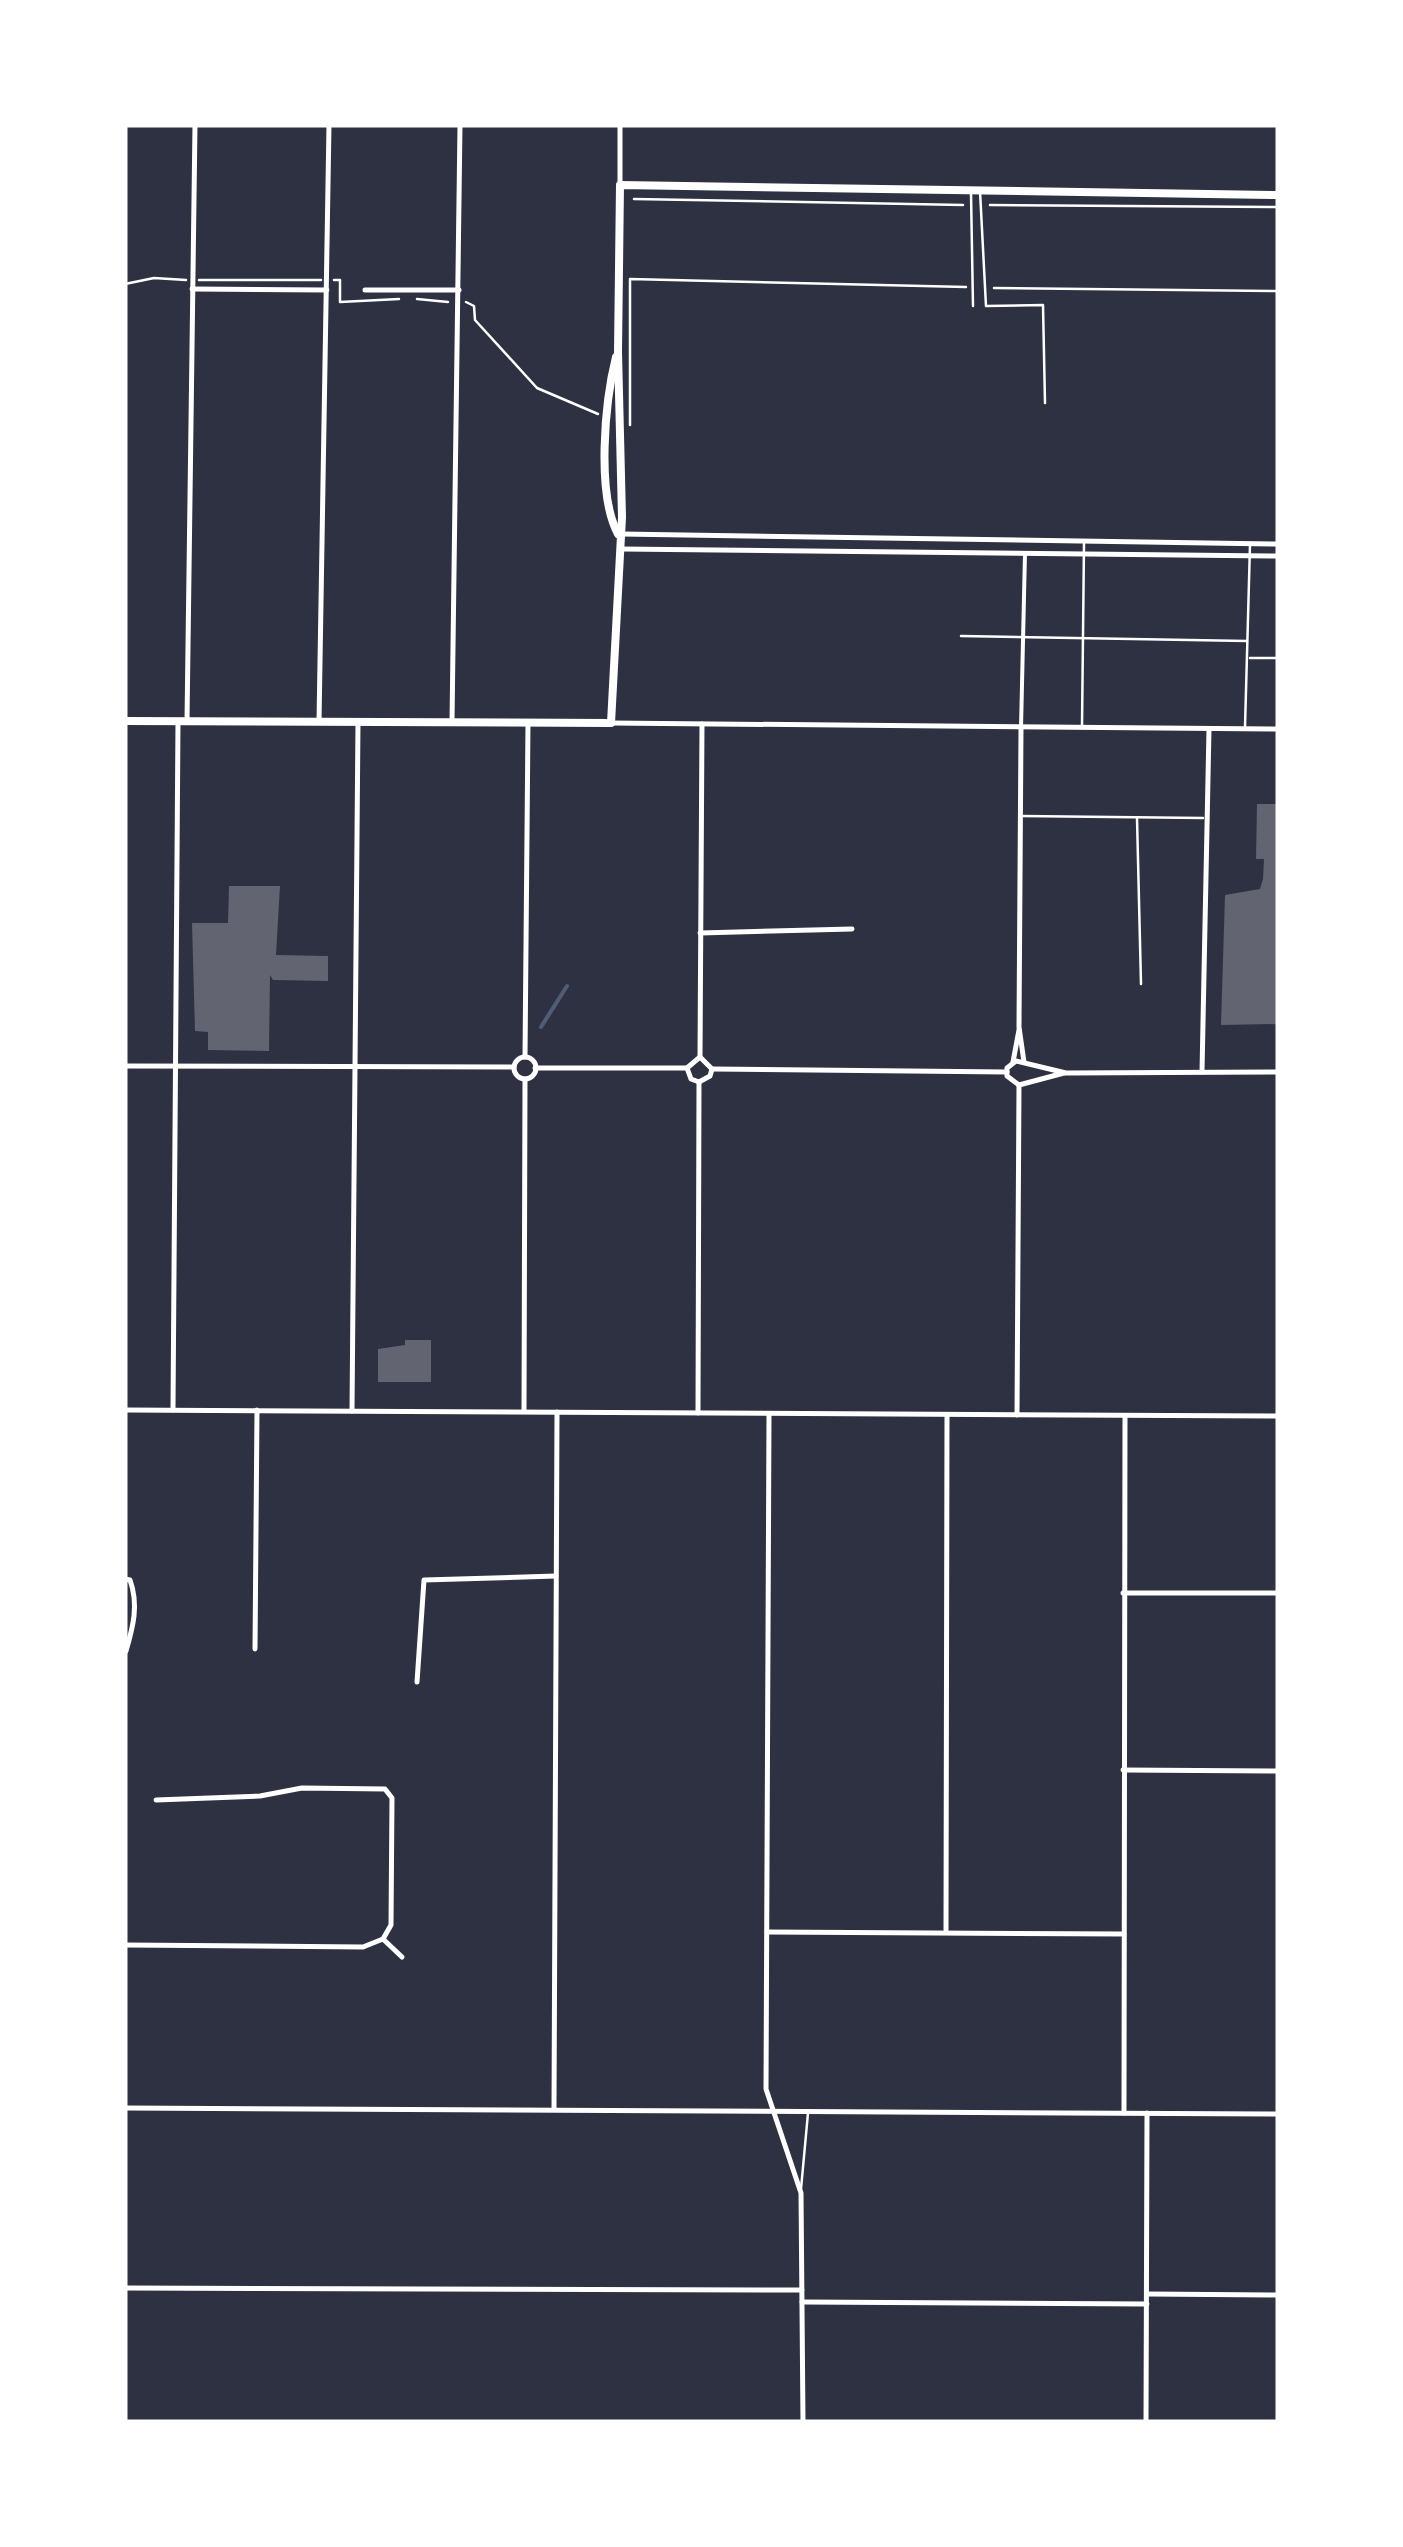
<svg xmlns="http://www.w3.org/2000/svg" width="1403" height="2547" font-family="Commissioner,sans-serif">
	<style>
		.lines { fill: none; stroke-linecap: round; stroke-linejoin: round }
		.stream { stroke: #4f5d75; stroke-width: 4 }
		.building { fill: #626471 }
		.path { stroke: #fff; stroke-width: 2.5 }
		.service { stroke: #fff; stroke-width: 2.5 }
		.pedestrian { stroke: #fff; stroke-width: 4 }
		.minor { stroke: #fff; stroke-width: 5 }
		.secondary { stroke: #fff; stroke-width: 8 }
	</style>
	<rect width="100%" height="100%" fill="#2d3142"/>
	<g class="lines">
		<!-- stream -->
		<polyline class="stream" points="541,1027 567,986"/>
	</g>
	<!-- building -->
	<g class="building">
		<polygon points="1257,804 1278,804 1278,1024 1221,1025 1225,895 1260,889 1263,879 1264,859 1256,859"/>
		<polygon points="229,886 280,886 276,955 328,956 328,981 273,980 270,975 269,1051 208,1050 208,1032 195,1031 192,923 228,923"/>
		<polygon points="405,1340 431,1340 431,1382 378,1382 378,1349 405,1345"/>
	</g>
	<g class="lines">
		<!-- path -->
		<g class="path">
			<polyline points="634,199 963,205"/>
			<polyline points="990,205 1278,207"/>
			<polyline points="199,280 321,280"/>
			<polyline points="334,280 340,280 340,302 399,299"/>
			<polyline points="125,284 154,278 186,280"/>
			<polyline points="994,288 1278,291"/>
			<polyline points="417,299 448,302"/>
			<polyline points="466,302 474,306 475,320 537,388 598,414"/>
			<polyline points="630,425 630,279 966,287"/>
		</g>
		<!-- service -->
		<g class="service">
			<polyline points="980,191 986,306 1043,305 1045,403"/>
			<polyline points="971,193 973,306"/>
			<polyline points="961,636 1247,641"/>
			<polyline points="1250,658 1278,658"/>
			<polyline points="1082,726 1084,544"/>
			<polyline points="1245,727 1250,545"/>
			<polyline points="1021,816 1203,818"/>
			<polyline points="1137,818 1141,984"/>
			<polyline points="801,2189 808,2113"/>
		</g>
		<!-- pedestrian -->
		<polyline class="pedestrian" points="1021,728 1025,553"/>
		<!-- minor -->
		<g class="minor">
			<polyline points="620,185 620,125"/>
			<polyline points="192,289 327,290"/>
			<polyline points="365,290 459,290"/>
			<polyline points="621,534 1278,544"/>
			<polyline points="621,549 1278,556"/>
			<polyline points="187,721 195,125"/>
			<polyline points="319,722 329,125"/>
			<polyline points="452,722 460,125"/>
			<polyline points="611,723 1278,729"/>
			<polyline points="1021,728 1019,1027 1024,1062"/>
			<polyline points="700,933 852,929"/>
			<polyline points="525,1057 528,723"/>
			<polyline points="700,1057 702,724"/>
			<polyline points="700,1057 712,1069"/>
			<circle cx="525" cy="1068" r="11"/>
			<polyline points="1013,1062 1019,1030"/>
			<polyline points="125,1066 514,1067"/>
			<polyline points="535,1068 687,1068"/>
			<polyline points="687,1068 691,1079 699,1082"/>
			<polyline points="687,1068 700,1057"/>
			<polyline points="712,1069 1007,1072"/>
			<polyline points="1202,1072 1209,729"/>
			<polyline points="699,1082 710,1076 712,1069"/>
			<polyline points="1019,1085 1007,1076 1007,1068 1016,1061 1066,1073 1278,1072"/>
			<polyline points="1019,1085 1064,1073"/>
			<polyline points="125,1410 1278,1416"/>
			<polyline points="173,1410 178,721"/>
			<polyline points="352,1411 358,722"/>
			<polyline points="524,1411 525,1079"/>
			<polyline points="698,1413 699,1082"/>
			<polyline points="769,1414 766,2089 801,2193 803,2422"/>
			<polyline points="1017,1415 1019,1085"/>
			<path d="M125,1579L130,1580C139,1605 133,1627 126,1651"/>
			<polyline points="1123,1593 1278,1593"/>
			<polyline points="255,1649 257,1410"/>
			<polyline points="417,1682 424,1580 556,1576"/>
			<polyline points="1123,1770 1278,1771"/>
			<polyline points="946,1930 947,1415"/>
			<polyline points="767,1932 1124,1934"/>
			<polyline points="383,1939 402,1957"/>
			<polyline points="125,1945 363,1947 383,1939 391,1925 392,1798 385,1789 302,1788 260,1796 156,1800"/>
			<polyline points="125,2108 1278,2114"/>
			<polyline points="554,2108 557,1412"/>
			<polyline points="1124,2113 1125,1416"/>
			<polyline points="125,2288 802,2290"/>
			<polyline points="1148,2294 1278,2295"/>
			<polyline points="802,2302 1147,2304"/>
			<polyline points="1146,2422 1147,2113"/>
		</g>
		<!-- secondary -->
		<g class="secondary">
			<path d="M616,357C605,401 596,493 618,534"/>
			<polyline points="125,721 611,723 622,517 618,352 620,185 1278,195"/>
		</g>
	</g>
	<!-- border -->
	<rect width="1403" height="2547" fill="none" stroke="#ffffff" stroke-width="255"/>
</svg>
